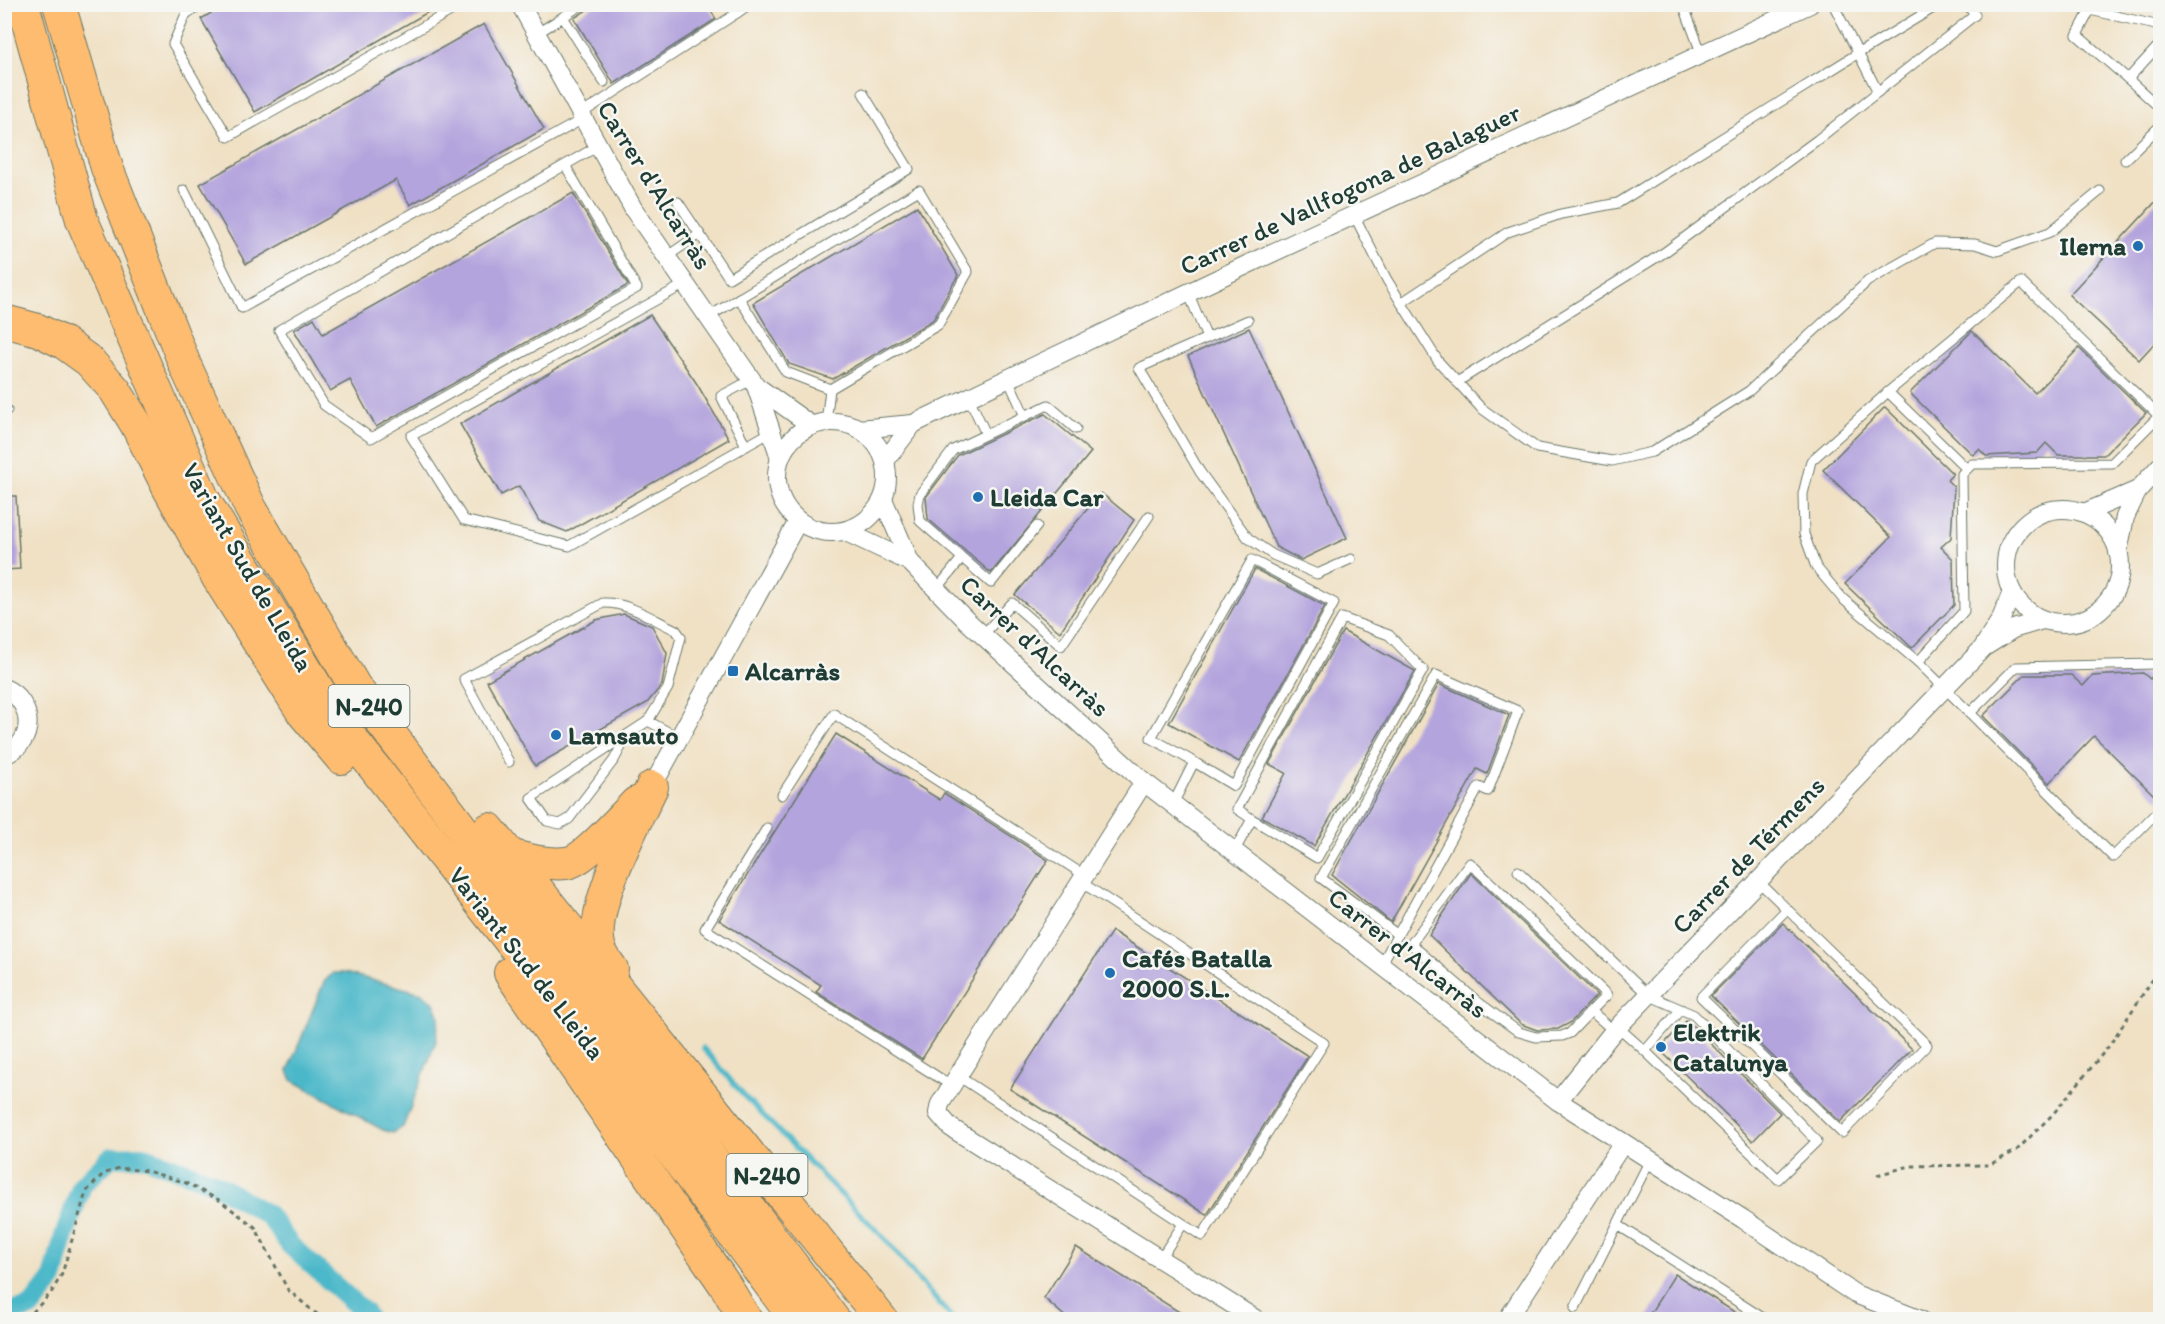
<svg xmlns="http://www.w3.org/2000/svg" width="2165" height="1324" font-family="Itim,sans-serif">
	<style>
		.water { fill: #4cb8c9; stroke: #367a7e; stroke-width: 1.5 }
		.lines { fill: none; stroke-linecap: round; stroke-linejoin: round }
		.stream { stroke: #4cb8c9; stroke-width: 5 }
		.canal { stroke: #4cb8c9; stroke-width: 20 }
		.building { fill: #b4a4dd }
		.lane-casing { stroke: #687667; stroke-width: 11 }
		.street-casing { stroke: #687667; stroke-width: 20 }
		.highway-casing { stroke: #687667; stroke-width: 34 }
		.path { stroke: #687667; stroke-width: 3; stroke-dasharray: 4.5 4.5; stroke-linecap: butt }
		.lane { stroke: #fff; stroke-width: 9 }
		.street { stroke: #fff; stroke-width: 18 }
		.highway { stroke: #fdbc70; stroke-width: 32 }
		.poi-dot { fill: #1f6fb2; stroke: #f6f6f2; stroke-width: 2 }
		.labels { text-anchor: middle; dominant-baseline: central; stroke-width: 5; stroke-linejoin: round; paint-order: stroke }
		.shield { fill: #f6f6f2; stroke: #60746d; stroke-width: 1.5 }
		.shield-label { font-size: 24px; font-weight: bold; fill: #1f3d34 }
		.street-label { font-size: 26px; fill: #1f3d34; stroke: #f6f6f2 }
		.poi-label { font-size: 26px; font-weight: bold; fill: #1f3d34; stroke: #f6f6f2; text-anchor: start }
	</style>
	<rect width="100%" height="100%" fill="#f6f6f2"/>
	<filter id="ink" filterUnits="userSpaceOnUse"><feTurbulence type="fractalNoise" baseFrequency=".0167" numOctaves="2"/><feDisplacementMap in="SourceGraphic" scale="12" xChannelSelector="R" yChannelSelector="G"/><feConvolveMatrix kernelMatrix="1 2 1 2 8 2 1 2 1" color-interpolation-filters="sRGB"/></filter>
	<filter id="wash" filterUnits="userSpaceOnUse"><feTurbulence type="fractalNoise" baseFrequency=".008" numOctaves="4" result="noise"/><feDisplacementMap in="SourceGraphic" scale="24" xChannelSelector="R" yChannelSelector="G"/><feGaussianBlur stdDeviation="1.35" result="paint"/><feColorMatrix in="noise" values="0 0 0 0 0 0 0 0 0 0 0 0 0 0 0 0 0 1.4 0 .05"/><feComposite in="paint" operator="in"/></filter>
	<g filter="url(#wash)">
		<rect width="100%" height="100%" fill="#f0e1c5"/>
		<!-- water -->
		<polygon class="water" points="333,973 345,973 422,993 434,1003 439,1015 436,1041 403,1127 393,1133 383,1130 292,1080 288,1071 324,982"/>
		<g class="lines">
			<!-- stream -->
			<polyline class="stream" points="703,1048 745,1097 886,1240 916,1277 954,1320"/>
			<!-- canal -->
			<polyline class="canal" points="4,1314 31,1307 53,1279 64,1236 82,1185 111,1157 142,1156 210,1181 268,1215 290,1245 365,1313 369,1320"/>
		</g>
		<g id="blocks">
			<!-- building -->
			<g class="building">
				<polygon points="226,4 442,4 255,112 201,19"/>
				<polygon points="596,4 707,4 716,19 614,84 574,18"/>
				<polygon points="484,24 544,129 410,205 396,180 246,264 200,184"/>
				<polygon points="573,193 628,285 376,427 350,380 330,391 294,330 314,318 323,334"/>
				<polygon points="2160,197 2160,337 2139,360 2069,295"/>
				<polygon points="917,206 958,275 933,320 833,379 789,364 753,303"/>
				<polygon points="650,315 697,384 729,439 567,532 539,521 519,486 501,495 460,424"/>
				<polygon points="1249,328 1347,538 1301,560 1276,547 1188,356"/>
				<polygon points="1972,331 2035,393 2079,348 2146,413 2104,455 2058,455 2046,443 2037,453 1986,456 1979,449 1973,455 1910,393"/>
				<polygon points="1885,407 1953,474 1947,480 1954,487 1951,538 1941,547 1953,559 1954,605 1912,648 1845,584 1891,537 1823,470"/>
				<polygon points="1045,414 1091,452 991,573 928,519 926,497 958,455"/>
				<polygon points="1101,493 1134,520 1060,632 1015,595"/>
				<polygon points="4,496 16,496 20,569 4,570"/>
				<polygon points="1255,569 1325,606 1239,762 1169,723"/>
				<polygon points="624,614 652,626 667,653 662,685 647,703 535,766 487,681 596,620"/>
				<polygon points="1343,631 1415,671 1314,846 1262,817 1286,773 1269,764"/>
				<polygon points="2160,669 2160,801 2094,736 2049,783 1983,716 2024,675 2071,675 2083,686 2092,676 2143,673 2150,679"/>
				<polygon points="1439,684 1509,715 1487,774 1477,769 1391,922 1332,875"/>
				<polygon points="836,734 940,800 944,793 1048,860 922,1059 816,992 821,985 719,920"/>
				<polygon points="1471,873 1597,995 1570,1023 1558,1029 1537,1030 1521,1024 1429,935"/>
				<polygon points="1783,923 1912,1049 1840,1122 1711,996"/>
				<polygon points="1112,931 1308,1056 1207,1215 1010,1089"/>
				<polygon points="1687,1020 1780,1113 1753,1141 1659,1049"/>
				<polygon points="1076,1247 1192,1320 1069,1320 1044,1298"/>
				<polygon points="1675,1274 1747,1320 1646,1320"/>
			</g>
		</g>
	</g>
	<g filter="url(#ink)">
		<use href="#blocks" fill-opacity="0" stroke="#687667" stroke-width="1.5"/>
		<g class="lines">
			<defs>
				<g id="lane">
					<polyline points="202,4 186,14 173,44 228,137 463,4"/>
					<polyline points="582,4 563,17 604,82"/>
					<polyline points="1683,4 1702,55"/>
					<polyline points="1833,4 1878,92"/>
					<polyline points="737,13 750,4"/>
					<polyline points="536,34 563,17"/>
					<polyline points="2160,44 2128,79 2160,108"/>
					<polyline points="2128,79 2077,35 2090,10 2160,26"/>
					<polyline points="581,114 737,13 732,4"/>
					<polyline points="2125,160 2160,126"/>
					<polyline points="565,165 637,288 371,438 324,405 279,330 598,146"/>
					<polyline points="184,190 242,308 583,119"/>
					<polyline points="678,202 729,278 909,169 863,93"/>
					<polyline points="1354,215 1387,280 1438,361 1481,408 1537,448 1612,461 1652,452 1749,391 1868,281 1935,243 1975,244 1997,251 2050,232 2100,191"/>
					<polyline points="666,257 700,234"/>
					<polyline points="685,284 411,436 464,520 569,546 771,432"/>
					<polyline points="1188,292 1207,338 1139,368 1200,472 1248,538 1273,555 1317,574 1351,559"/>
					<polyline points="739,298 786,372 830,389"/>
					<polyline points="1401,303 1508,232 1561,214 1618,203 1857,54 1940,4"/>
					<polyline points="708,317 919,190 968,272 938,325 830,389"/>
					<polyline points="1207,338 1248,320"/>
					<polyline points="1008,379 1025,416"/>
					<polyline points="1457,382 1665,252 1817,140 1975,15 1967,4"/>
					<polyline points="1888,392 1967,469"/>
					<polyline points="969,398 986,434"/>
					<polyline points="4,410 7,410"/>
					<polyline points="2160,418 2159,416 2112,463 1972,464 1962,474 1964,611 1918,662 1970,713 2016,667 2156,664 2160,660"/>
					<polyline points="826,423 830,389"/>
					<polyline points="746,446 721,396 751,380"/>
					<polyline points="1037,526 991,583 920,521 918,504 920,494 953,450 1048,405 1076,429"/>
					<polyline points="937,589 962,558"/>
					<polyline points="4,621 5,621"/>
					<polyline points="983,635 1012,603 1061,646 1149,516"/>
					<polyline points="1918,662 1843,599 1816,567 1804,534 1803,494 1811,461 1888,392 2021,282 2159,416"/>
					<polyline points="1970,713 2113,857 2160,809"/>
					<polyline points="628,734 614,760 569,819 560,824 547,821 531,798 648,721"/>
					<path d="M509,762L464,679L603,603C628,602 654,620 676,630L681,637L668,688L648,721L679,738"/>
					<polyline points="782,795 834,714 1084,875"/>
					<polyline points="1173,804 1194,762 1234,786 1334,603 1252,560 1151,738 1194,762"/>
					<polyline points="767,828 705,929 952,1086"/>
					<polyline points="1234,852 1252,819 1317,858 1423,670 1389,635 1342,618 1237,809 1252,819"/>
					<polyline points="1518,871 1648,995 1694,1015 1817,1141 1778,1179 1645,1051 1681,1009"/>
					<polyline points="1758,881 1927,1045 1842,1133 1701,997 1787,909"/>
					<polyline points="1381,965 1479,787 1488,791 1518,711 1436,675 1321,878 1398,935"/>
					<polyline points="1591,1011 1570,1033 1562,1036 1536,1037 1519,1032 1478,1002 1411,944 1470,863 1607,995 1591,1011 1614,1031"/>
					<polyline points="1618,1027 1645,1051"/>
					<polyline points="958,1076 1202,1236 1324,1043 1081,882"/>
					<polyline points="1618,1225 1766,1320"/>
					<polyline points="1160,1259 1183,1224"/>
					<polyline points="1575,1308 1650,1160"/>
				</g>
				<g id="street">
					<polyline points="520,4 634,210 756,386 780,458"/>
					<polyline points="756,386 812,426"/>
					<circle cx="832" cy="477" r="55"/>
					<polyline points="858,429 913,424 1259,259 1810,4"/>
					<polyline points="885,461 913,424"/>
					<polyline points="883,499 910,562 966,620 1144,782 1558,1101 1743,1219 1855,1294 1921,1320"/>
					<circle cx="2063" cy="566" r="57"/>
					<polyline points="2084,513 2138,490"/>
					<polyline points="844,531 910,562"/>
					<polyline points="2118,552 2125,517 2138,490 2160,466"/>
					<polyline points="1986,646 2013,629 2043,620"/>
					<path d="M4,688C34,701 37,743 4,755"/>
					<polyline points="1144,782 940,1104 938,1113 950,1127 1257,1320"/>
					<polyline points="652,787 798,521"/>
					<polyline points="1558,1101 1612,1033 1982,649 2001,619 2012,592"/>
					<polyline points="1507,1320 1623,1143"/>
				</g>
				<g id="highway">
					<polyline points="23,4 82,220 203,498 334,716 624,1087 796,1320"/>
					<polyline points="59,4 107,168 185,365 250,507 355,687 834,1320"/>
					<polyline points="4,321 38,330 64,343 89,361 115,390 136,424 169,489 218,578 303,713 341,758"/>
					<polyline points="489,829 882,1320"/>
					<path d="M510,855C527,860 547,865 566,863C583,862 623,816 636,803"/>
					<path d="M612,969C608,963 602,956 600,949C587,911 635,823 652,787"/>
					<polyline points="510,973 725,1285 746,1320"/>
				</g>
			</defs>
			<!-- lane casing -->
			<use href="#lane" class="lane-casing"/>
			<!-- street casing -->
			<use href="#street" class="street-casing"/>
			<!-- highway casing -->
			<use href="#highway" class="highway-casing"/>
			<!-- path -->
			<g class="path">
				<polyline points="1877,1175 1910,1166 1989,1165 2017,1150 2053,1114 2109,1046 2160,968"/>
				<polyline points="17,1320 28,1317 51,1293 62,1274 86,1192 103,1174 119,1168 147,1171 184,1182 219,1200 255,1227 288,1290 314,1312 327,1320"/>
			</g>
			<!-- lane -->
			<use href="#lane" class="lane"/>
			<!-- street -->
			<use href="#street" class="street"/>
			<!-- highway -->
			<use href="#highway" class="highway"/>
		</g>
	</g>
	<!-- markers -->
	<g class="poi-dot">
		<circle cx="2138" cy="246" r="6"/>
		<circle cx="978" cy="497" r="6"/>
		<rect x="727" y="665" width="12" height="12" rx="3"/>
		<circle cx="556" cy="735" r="6"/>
		<circle cx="1110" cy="973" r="6"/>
		<circle cx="1661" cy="1047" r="6"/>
	</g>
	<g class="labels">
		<!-- shield labels -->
		<g class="shield">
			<rect x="328.5" y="685" width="81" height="42" rx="4.5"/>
			<rect x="726.5" y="1154" width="81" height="42" rx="4.5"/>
		</g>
		<g class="shield-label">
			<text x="369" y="706">N-240</text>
			<text x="767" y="1175">N-240</text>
		</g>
		<!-- street labels -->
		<g class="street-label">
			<text transform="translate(655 185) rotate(58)">Carrer d'Alcarràs</text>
			<text transform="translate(1350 189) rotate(-25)">Carrer de Vallfogona de Balaguer</text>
			<text transform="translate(248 567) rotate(60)">Variant Sud de Lleida</text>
			<text transform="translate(1035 646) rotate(43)">Carrer d'Alcarràs</text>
			<text transform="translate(1748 855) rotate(-46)">Carrer de Térmens</text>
			<text transform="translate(1408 953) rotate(38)">Carrer d'Alcarràs</text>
			<text transform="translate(527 963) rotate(52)">Variant Sud de Lleida</text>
		</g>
		<!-- poi labels -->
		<g class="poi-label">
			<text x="2126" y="246" text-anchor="end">Ilerna</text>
			<text x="990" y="497">Lleida Car</text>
			<text x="745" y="671">Alcarràs</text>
			<text x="568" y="735">Lamsauto</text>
			<text x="1122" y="958">Cafés Batalla<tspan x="1122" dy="30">2000 S.L.</tspan></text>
			<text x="1673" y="1032">Elektrik<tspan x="1673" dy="30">Catalunya</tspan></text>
		</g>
	</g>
	<!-- margin -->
	<rect width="2165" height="1324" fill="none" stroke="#f6f6f2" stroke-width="24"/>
</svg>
